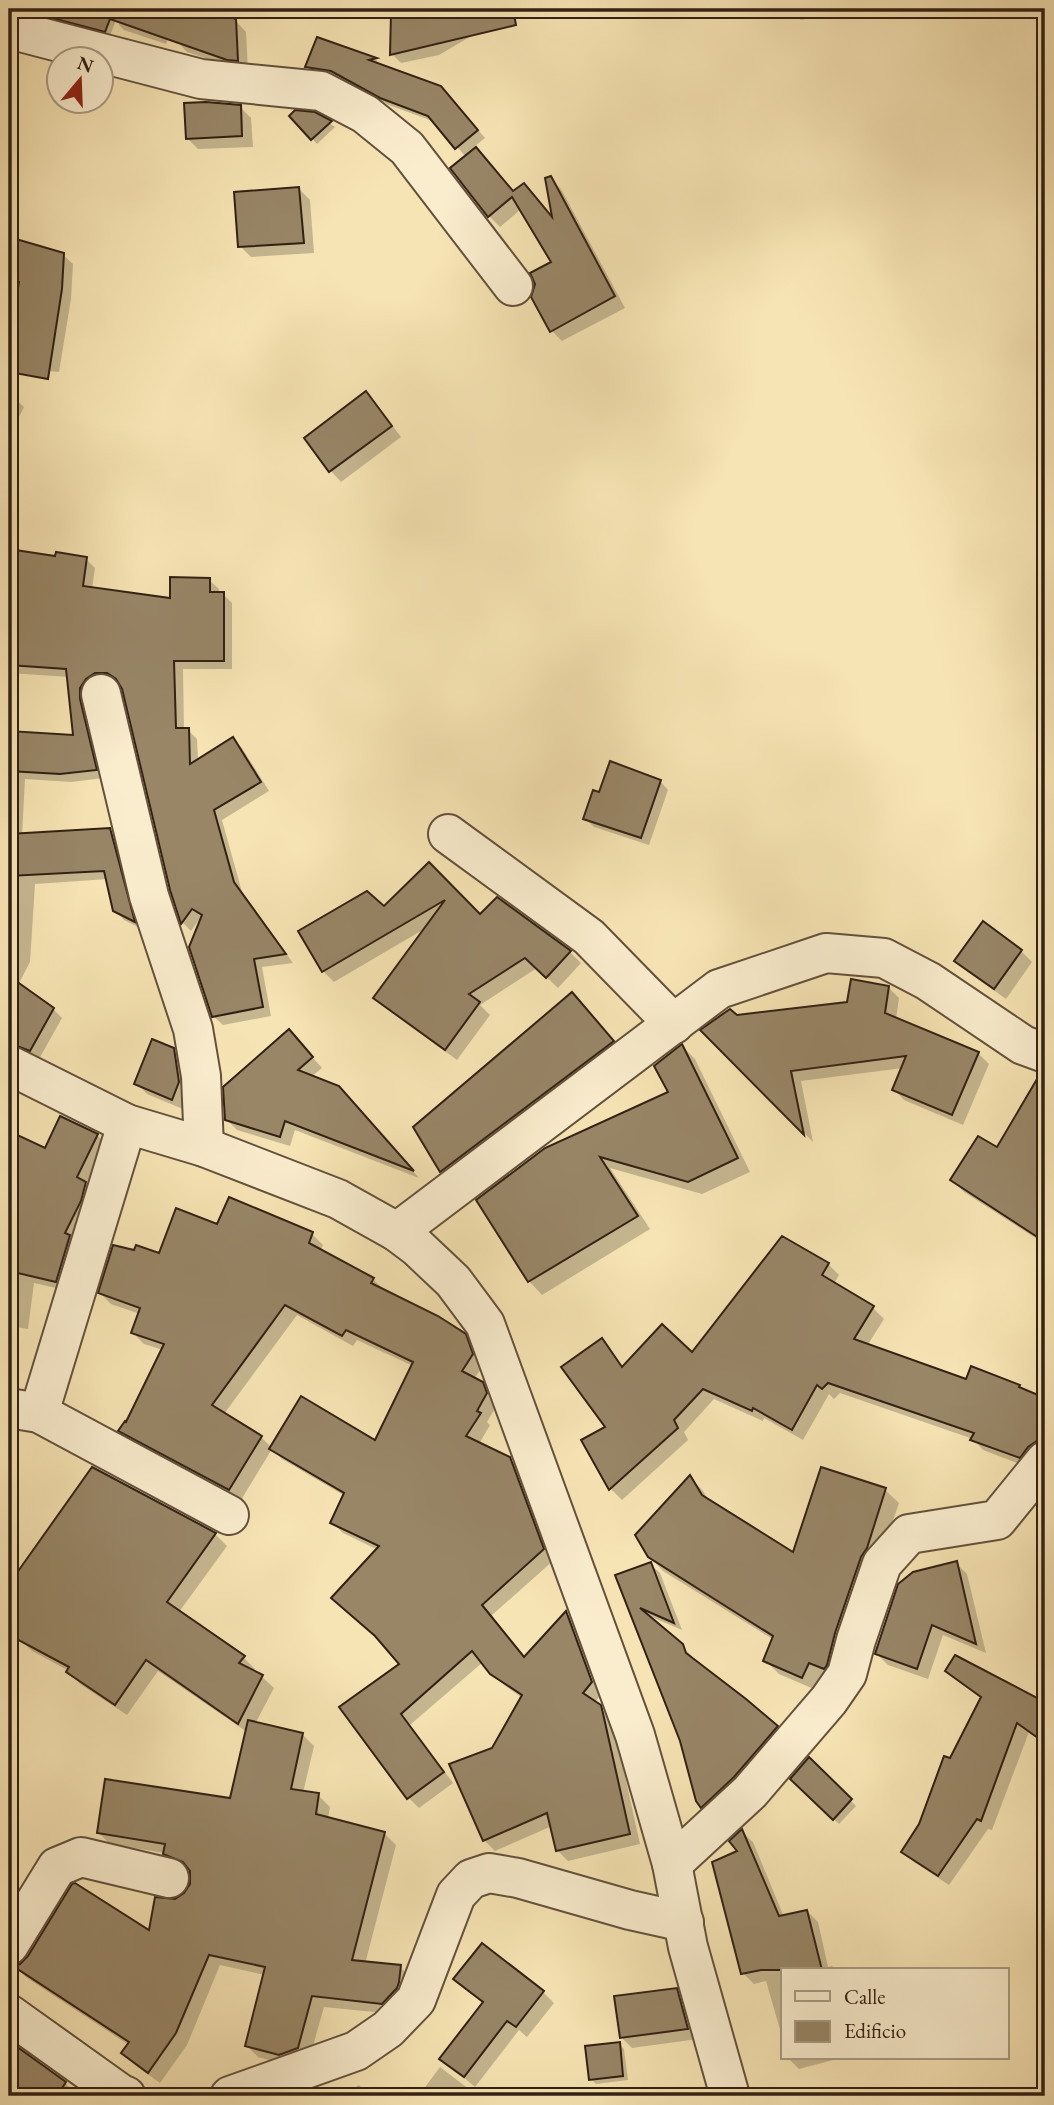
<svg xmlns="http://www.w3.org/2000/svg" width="1054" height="2105" font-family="'EB Garamond',serif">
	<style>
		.shadow { fill: #0003; fill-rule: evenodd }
		.building { fill: #988667; stroke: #322014; stroke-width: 2 }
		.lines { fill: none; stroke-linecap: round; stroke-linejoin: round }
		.minor-casing { stroke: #63513c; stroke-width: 42 }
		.minor { stroke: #faedce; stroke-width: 38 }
	</style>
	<rect width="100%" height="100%" fill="#f7e4b4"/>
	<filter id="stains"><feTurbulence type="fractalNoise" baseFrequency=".00286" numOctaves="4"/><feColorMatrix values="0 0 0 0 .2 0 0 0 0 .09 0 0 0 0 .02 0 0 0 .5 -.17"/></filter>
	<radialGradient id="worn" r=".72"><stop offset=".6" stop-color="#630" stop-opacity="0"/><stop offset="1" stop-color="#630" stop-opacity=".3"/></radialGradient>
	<!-- shadow -->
	<g class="shadow">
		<polygon points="24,9 94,9 111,15 116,20 110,36 31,15"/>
		<polygon points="124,9 157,9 169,13 175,18 166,44 124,30 119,25"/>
		<polygon points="187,9 201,9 235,20 246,32 248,71 240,70 187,52 177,41"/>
		<polygon points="790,9 836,9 837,12 801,20"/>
		<polygon points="492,24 439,55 401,63 392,54"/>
		<polygon points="318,39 376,60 383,67 449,96 485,138 474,147 514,193 554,220 550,178 561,189 625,308 562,341 551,330 553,262 521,209 500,227 489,216 466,157 435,122 389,105 340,79 315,75 307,67"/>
		<polygon points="240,107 251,118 253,147 198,149 187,138"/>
		<polygon points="314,114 335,127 317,144 292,116"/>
		<polygon points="299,189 310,200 314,253 251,257 240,246"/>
		<polygon points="9,239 63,255 73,264 71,299 59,372 17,368 9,359 16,310 9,308"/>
		<polygon points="366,394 376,404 401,437 341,482 331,471 306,438"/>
		<polygon points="9,397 13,397 24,407 9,436"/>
		<polygon points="9,551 57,558 86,559 95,568 92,589 171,600 209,580 219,589 218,594 223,594 232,603 232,669 183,669 184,730 188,730 197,739 198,761 233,739 242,748 269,791 222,820 242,892 293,963 262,967 271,1016 223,1025 213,1016 203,914 191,931 183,923 172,890 124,688 119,682 106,681 104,778 71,782 25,779 22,835 110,830 119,839 142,929 124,920 115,910 108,879 35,884 30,962 18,985 53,1009 62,1018 39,1059 9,1054 9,733 75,737 69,677 9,673"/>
		<polygon points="660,781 668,790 649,845 594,827 585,818 600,794"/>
		<polygon points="429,865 480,917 497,899 570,952 581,963 558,988 537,968 480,1005 490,1015 457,1060 386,1008 375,998 426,928 334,982 323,971"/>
		<polygon points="1021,951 1032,962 1006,999 968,972 957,961"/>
		<polygon points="889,988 899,998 896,1019 978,1053 989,1064 963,1125 904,1100 894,1089 903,1068 801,1081 813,1142 703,1031 736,1017 849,1004"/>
		<polygon points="581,1004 622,1051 450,1180 441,1171 416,1128"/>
		<polygon points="299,1042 322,1068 311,1077 349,1098 419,1178 295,1130 290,1146 237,1130 226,1119"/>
		<polygon points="682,1046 695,1059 750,1172 702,1194 610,1168 650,1229 542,1295 529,1281 478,1200 670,1093"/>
		<polygon points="173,1049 184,1061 183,1109 147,1094 136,1083"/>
		<polygon points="1041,1076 1045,1076 1045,1244 964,1192 952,1180 997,1150"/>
		<polygon points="9,1092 17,1100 9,1114"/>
		<polygon points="9,1133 46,1150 97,1135 106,1144 86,1184 95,1193 65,1290 34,1283 28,1329 9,1326"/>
		<path d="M217,1226L312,1234L323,1245L320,1251L373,1279L384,1290L462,1333L474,1344L483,1366L474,1379L482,1383L493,1395L497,1405L487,1422L490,1425L479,1444L509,1458L521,1470L554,1560L491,1616L526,1658L566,1613L577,1624L602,1694L594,1703L611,1718L613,1722L640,1844L568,1861L557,1850L552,1826L495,1851L484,1840L493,1749L522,1698L503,1684L483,1662L410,1725L453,1783L419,1808L408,1797L341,1708L401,1664L378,1550L343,1533L332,1522L345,1496L282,1459L272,1449L241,1500L131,1441L120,1430L163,1350L144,1344L133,1333L140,1314L111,1304L100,1293L160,1255ZM297,1315L353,1346L357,1340L413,1366L376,1442L272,1448L261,1437L224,1414Z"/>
		<polygon points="828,1264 839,1275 834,1284 873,1308 884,1319 867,1346 967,1382 1022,1390 1045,1400 1045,1454 1031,1468 983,1450 973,1439 840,1393 834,1399 829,1394 803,1440 764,1418 763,1421 714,1399 684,1432 688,1440 622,1500 611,1489 584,1441 607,1427 601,1341 624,1368 692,1355"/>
		<polygon points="93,1469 215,1534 227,1546 179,1612 243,1657 255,1669 253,1672 262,1677 274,1688 255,1724 302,1734 314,1746 303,1793 318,1795 330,1807 328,1818 384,1833 396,1845 365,1964 400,1967 412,1979 394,2014 324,2007 309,2060 292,2066 258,2057 247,2046 265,1975 220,1965 187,2045 160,2083 135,2065 123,2053 129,2045 27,1978 16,1967 150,1933 176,1900 187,1894 192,1884 192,1872 188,1868 177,1865 165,1853 110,1844 99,1833 231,1800 247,1732 158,1671 127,1715 80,1684 69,1671 32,1651 20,1640 9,1634 9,1587"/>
		<polygon points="690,1477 703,1491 710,1502 794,1555 885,1490 899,1503 838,1681 822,1676 816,1690 779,1674 765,1660 774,1640 663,1571 649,1556"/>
		<polygon points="956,1563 967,1574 986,1653 943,1635 928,1679 888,1665 877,1654"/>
		<polygon points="650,1564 660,1573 682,1630 647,1615 681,1646 692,1656 694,1661 786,1737 712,1816 702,1806 682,1740 617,1576"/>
		<polygon points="955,1657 1045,1704 1045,1744 1029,1732 992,1830 988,1829 949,1885 914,1862 903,1851 921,1825 951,1760 982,1699 958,1681 947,1670"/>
		<polygon points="809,1759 856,1806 839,1824 792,1779"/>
		<polygon points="742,1832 753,1842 784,1917 807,1911 818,1922 828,1967 832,1966 837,1970 783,1970 783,2040 766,1981 754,1984 743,1973"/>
		<polygon points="9,1896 23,1909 9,1932"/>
		<polygon points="456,1979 543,1992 554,2003 527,2037 519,2030 475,2087 442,2059 484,2004"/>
		<polygon points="676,1990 687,2001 698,2039 632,2048 621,2037"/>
		<polygon points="9,2043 65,2083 76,2094 75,2096 22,2096 9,2088"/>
		<polygon points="619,2044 624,2049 628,2080 596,2084 591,2079"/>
		<polygon points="788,2058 841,2058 799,2069"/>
		<polygon points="440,2067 474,2093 477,2096 428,2095 423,2090"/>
		<polygon points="359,2085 370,2096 343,2096"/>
		<polygon points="817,2087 827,2096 776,2096"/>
	</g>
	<!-- building -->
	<g class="building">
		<polygon points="18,9 207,9 236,19 238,61 227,60 110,19 105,32"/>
		<polygon points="391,13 514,14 516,25 390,55"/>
		<polygon points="317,37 377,58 369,60 441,86 478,130 455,149 428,116 380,98 331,71 305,67"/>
		<polygon points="206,102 241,105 242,136 186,139 184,103"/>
		<polygon points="295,110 315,112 332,121 311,140 289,116"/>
		<polygon points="476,147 513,191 524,183 552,217 545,178 551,176 615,296 550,332 531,297 535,284 530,273 551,262 512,197 488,217 450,168"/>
		<polygon points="299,187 304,243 238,247 234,192"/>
		<polygon points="9,237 64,253 62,289 48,379 9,372 9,342 19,282 9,279"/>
		<polygon points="366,391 392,426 329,472 304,438"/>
		<polygon points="9,549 55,556 56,552 87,557 83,586 170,598 170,577 210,578 210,592 224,592 224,661 174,661 176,728 189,728 190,764 233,737 261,782 214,810 234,882 286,954 254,959 263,1007 212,1017 189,947 202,915 192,909 181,924 170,890 122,689 116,679 107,673 95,673 86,679 80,688 80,699 97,770 60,774 9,771 9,731 73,735 66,669 9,665"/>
		<polygon points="610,761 661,780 641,838 583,819 593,790 599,792"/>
		<polygon points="110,828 135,922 113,911 104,871 9,876 9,834"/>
		<polygon points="429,862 480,914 497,897 571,951 546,978 525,958 469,994 480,1002 445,1050 373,998 445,900 322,972 298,931 367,891 384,906"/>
		<polygon points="983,921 1022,950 994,989 954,961"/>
		<polygon points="9,976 54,1008 30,1051 9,1043"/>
		<polygon points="851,979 889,986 885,1013 979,1052 952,1115 892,1090 906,1056 791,1071 804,1135 700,1030 730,1009 737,1015 847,1002"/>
		<polygon points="572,992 614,1041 440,1172 413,1127"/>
		<polygon points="289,1029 313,1057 298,1070 339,1086 414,1171 285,1121 280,1137 225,1120 223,1087"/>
		<polygon points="152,1039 174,1048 179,1082 172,1100 134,1084"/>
		<polygon points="682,1044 738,1158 688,1182 600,1157 638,1216 528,1282 476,1200 545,1148 668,1092 654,1066"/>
		<polygon points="1040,1074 1045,1074 1045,1242 950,1180 978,1136 997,1147"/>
		<polygon points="60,1116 98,1134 77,1177 86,1182 81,1201 65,1233 70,1235 56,1282 9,1271 9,1131 45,1148"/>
		<polygon points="229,1197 313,1232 309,1243 374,1278 371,1283 438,1316 466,1334 473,1354 462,1371 483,1382 487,1393 477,1411 481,1413 466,1436 510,1457 544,1549 482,1605 524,1657 566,1611 592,1682 583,1693 601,1705 602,1709 630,1834 556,1851 547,1813 483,1841 449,1764 492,1748 522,1695 490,1674 472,1651 401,1714 444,1772 407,1799 339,1707 399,1664 375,1636 331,1598 379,1546 330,1523 344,1493 269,1449 301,1396 375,1440 413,1362 346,1330 342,1336 285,1305 212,1405 262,1436 229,1490 118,1431 125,1421 126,1422 164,1344 131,1333 140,1308 98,1293 113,1245 134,1250 136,1245 159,1253 176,1208 217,1224"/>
		<polygon points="782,1236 829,1263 822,1275 874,1306 854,1339 966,1379 971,1366 1020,1385 1019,1387 1045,1398 1045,1440 1037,1441 1028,1447 1020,1458 970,1440 974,1433 828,1383 822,1389 817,1385 792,1430 753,1408 752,1411 703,1389 674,1420 678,1428 609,1490 581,1440 605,1427 561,1367 602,1338 622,1367 662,1324 692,1352"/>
		<polygon points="92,1467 216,1533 167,1602 245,1656 239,1663 263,1675 238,1724 146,1660 115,1705 66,1672 69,1667 9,1635 9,1584"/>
		<polygon points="821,1467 886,1488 867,1548 861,1557 835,1633 827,1665 824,1669 809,1663 802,1678 763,1661 773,1636 648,1557 635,1535 690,1475 702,1495 793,1552"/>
		<polygon points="957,1561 976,1644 932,1625 917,1669 875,1654 898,1584 913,1572"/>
		<polygon points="651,1562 674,1623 640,1608 683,1644 686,1653 746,1699 778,1726 734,1777 701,1808 696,1801 680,1741 615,1575"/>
		<polygon points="955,1655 1045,1702 1045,1743 1017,1723 981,1821 977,1819 938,1876 901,1852 919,1824 944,1756 950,1758 981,1697 945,1671"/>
		<polygon points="248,1720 303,1733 291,1789 319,1793 316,1814 385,1832 352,1960 401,1965 399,1982 397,1988 382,2004 312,1996 298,2048 279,2055 245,2046 265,1967 209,1955 176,2033 148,2073 121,2053 129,2042 13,1966 20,1964 28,1956 72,1884 75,1883 149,1930 155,1897 175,1899 184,1893 190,1884 190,1871 183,1862 163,1854 165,1844 97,1833 105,1779 230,1798"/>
		<polygon points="809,1757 852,1799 833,1820 790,1779"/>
		<polygon points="742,1829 779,1916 807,1910 822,1970 761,1970 741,1974 712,1862 737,1851 729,1841"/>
		<polygon points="482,1943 544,1991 516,2027 507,2021 464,2077 439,2059 483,2002 453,1979"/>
		<polygon points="677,1988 688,2029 620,2038 614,1996"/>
		<polygon points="9,2041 66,2082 57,2096 26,2096 9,2085"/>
		<polygon points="620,2042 623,2076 589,2080 585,2046"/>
	</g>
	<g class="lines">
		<defs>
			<g id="minor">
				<polyline points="9,29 201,79 321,91 365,114 407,148 513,286"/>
				<polyline points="101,694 149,896 193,1029 201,1076 204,1147"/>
				<polyline points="448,834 589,937 674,1024"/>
				<polyline points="9,1065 127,1124 204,1147 338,1199 397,1232 417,1247 453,1281 485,1324 635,1735 672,1864 688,1947 730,2096"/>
				<polyline points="397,1232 719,989 826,953 884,958 928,981 1023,1045 1045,1053"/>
				<polyline points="9,1408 39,1413 229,1515"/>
				<polyline points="39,1413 127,1124"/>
				<polyline points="672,1864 750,1792 829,1700 847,1674 856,1640 882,1564 909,1534 997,1520 1045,1461"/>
				<polyline points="9,1945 57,1867 81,1857 169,1878"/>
				<polyline points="9,2014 121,2094 126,2096"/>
				<polyline points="230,2096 356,2051 388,2029 416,2000 456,1895 471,1879 489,1873 518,1878 630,1910 684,1922"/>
			</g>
		</defs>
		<!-- minor casing -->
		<use href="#minor" class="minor-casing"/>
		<!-- minor -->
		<use href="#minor" class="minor"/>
	</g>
	<!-- margin -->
	<rect width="1054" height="2105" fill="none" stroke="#f7e4b4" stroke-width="35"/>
	<rect x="10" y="10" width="1033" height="2084" fill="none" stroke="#322014" stroke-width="3.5"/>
	<rect x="18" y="18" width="1019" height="2070" fill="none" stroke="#322014" stroke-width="2"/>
	<!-- legend -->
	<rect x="781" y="1968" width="228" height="91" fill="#faedce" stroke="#aa9b84" stroke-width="2"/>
	<rect x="795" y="1991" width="35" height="10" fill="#faedce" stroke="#aa9b84" stroke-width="2"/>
	<text x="844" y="2004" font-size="21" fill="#322014">Calle</text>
	<rect x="795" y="2021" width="35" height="21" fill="#988667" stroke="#aa9b84" stroke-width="2"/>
	<text x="844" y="2038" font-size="21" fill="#322014">Edificio</text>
	<!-- north arrow -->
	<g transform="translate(80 80) rotate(19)"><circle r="33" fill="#faedce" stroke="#aa9b84" stroke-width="2"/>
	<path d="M0-5L12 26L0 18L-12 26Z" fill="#8f2418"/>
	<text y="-10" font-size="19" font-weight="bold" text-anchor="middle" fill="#322014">N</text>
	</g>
	<rect width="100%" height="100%" filter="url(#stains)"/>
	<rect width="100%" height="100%" fill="url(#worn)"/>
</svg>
